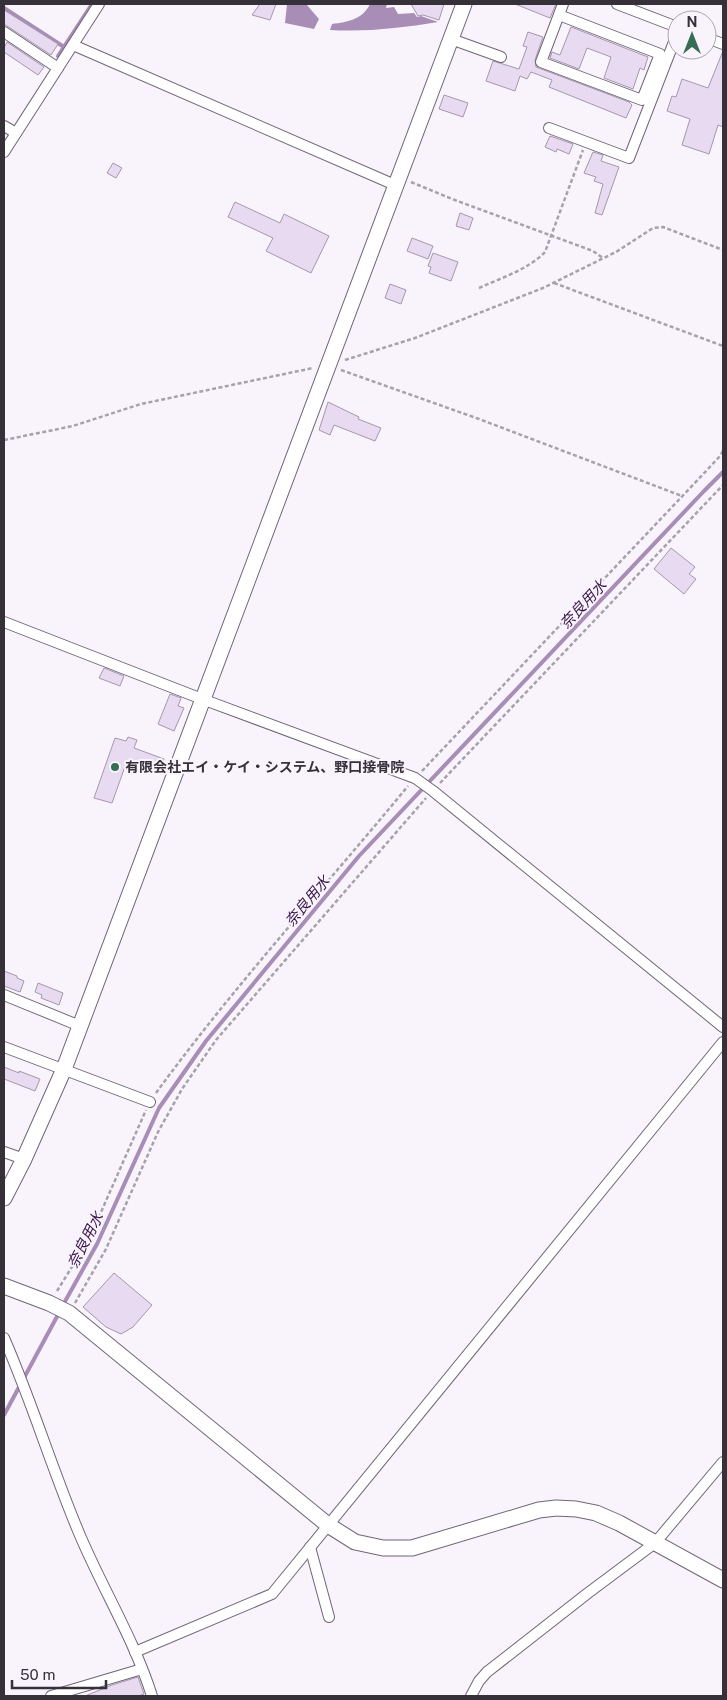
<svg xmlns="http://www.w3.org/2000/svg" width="727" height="1700" font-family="'Public Sans','Noto Sans JP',sans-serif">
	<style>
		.water { fill: #a88eb6 }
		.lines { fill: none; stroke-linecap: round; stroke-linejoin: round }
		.stream { stroke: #a88eb6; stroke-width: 4 }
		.building { fill: #e8daf0; stroke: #a498ac }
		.street-casing { stroke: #716578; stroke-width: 12 }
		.secondary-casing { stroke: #716578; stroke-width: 17 }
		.path { stroke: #a7a1aa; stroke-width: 2.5; stroke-dasharray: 4 2.5; stroke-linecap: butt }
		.street { stroke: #fff; stroke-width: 10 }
		.secondary { stroke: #fff; stroke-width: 15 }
		.poi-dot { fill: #366d55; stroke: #f9f3fc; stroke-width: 2 }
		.labels { text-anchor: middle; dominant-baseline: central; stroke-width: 4; stroke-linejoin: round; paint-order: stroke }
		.poi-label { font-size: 14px; font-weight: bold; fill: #363039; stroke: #f9f3fc; text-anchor: start }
		.water-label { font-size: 15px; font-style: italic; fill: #39174a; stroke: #f9f3fc }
	</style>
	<rect width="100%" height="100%" fill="#f9f3fc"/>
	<!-- water -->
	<g class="water">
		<polygon points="287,4 306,4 319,19 314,29 285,23"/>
		<path d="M370,4H387L386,8L394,7L398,14L414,13L417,17L421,16L438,22C402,28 367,32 330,30L332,24C348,22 363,19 370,4Z"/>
	</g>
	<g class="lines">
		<!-- stream -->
		<g class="stream">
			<polyline points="4,8 64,47"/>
			<polyline points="58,56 92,4"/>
			<polyline points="63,1305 97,1244 159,1108 206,1041 359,856 704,491 723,472"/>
			<polyline points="4,1415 60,1311"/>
		</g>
	</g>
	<!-- building -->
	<g class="building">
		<polygon points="260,4 276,4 270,20 252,15"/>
		<polygon points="411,4 444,4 439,20 423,15 418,16"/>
		<polygon points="515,4 556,4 550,18"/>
		<polygon points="4,10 58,44 51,55 4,24"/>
		<polygon points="571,27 648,57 644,70 640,68 633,89 604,78 611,57 587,48 579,69 550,58 552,52 560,55"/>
		<polygon points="528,32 543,37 535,60 536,67 629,102 632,105 626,118 549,87 552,80 531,72 527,79 520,76 515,91 486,81 493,61 519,69 527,47 523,46"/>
		<polygon points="7,42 44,67 38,75 4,52 4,48"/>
		<polygon points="723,51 723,127 718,125 709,154 682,145 690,119 667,111 672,96 676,97 682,79 708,88"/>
		<polygon points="444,95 468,103 463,117 439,109"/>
		<polygon points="550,136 573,144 569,154 557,149 556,152 545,147"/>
		<polygon points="593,152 603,155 601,161 619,167 602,215 595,213 603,184 594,181 596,177 584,173"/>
		<polygon points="113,163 122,168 116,178 107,173"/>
		<polygon points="235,202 280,223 284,214 329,236 311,273 266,251 273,238 228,217"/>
		<polygon points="460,213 473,218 469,230 456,226"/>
		<polygon points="412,238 433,246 428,259 407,251"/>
		<polygon points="433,253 458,262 451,281 429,273 431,267 428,266"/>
		<polygon points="390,284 406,290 401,304 385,298"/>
		<polygon points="328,402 359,417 358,419 381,428 375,441 334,425 330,435 319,430"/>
		<polygon points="671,548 695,567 689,574 696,579 684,594 654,569"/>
		<polygon points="104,668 124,676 120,686 99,678"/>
		<polygon points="170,694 181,698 178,706 184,708 174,731 158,724"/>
		<polygon points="128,737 137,740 134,748 164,759 160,773 127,761 112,803 94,798 115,738 126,741"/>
		<polygon points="4,971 17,976 17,978 24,981 20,992 4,986"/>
		<polygon points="38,983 63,993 59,1005 41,998 42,995 35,992"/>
		<polygon points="4,1067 19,1073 19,1071 40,1079 35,1091 4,1079"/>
		<polygon points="114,1273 152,1305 133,1327 121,1334 106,1327 83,1307"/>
		<polygon points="138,1677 144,1694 138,1696 85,1696 112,1685"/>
	</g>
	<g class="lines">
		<defs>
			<g id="street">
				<polyline points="617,4 677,27"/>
				<polyline points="559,15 660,54 642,100 541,62 563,4"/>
				<polyline points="4,32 58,68"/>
				<polyline points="707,38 723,44"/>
				<polyline points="451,39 501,57"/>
				<polyline points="73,45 395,185"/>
				<polyline points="4,126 16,133"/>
				<polyline points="549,128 629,158 677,34"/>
				<polyline points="4,152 99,4"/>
				<polyline points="4,622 202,699 415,778 433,791 723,1027"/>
				<polyline points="4,995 80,1026"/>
				<polyline points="4,1047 150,1102"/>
				<polyline points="4,1152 24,1159"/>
				<path d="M4,1338C32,1402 52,1469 79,1533C102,1588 134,1639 152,1696"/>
				<polyline points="310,1547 329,1617"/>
				<polyline points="135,1652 272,1594 723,1042"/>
				<polyline points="51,1696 142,1669"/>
				<polyline points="471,1696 479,1681 487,1672 588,1593 655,1543 723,1462"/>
			</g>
			<g id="secondary">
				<polyline points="4,1198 24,1159 64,1069 464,4"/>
				<polyline points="4,1286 49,1303 69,1313 328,1525 355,1542 383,1548 412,1548 539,1510 556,1508 576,1509 596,1513 619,1523 723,1580"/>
			</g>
		</defs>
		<!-- street casing -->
		<use href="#street" class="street-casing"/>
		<!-- secondary casing -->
		<use href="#secondary" class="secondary-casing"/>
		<!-- path -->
		<g class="path">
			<polyline points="411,182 452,199 593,251 603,258"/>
			<polyline points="554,283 723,346"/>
			<path d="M479,288C501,278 529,269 545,252L583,150"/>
			<polyline points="345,360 415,338 543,288 616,252 653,228 663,227 723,250"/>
			<polyline points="341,370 479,419 682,496"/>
			<polyline points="4,440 73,426 141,404 313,368"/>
			<polyline points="422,771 708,469 721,455 723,450"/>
			<polyline points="440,783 723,485"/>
			<path d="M156,1093C234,986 324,888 408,786"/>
			<polyline points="57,1291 83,1249 94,1228 146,1110"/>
			<polyline points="75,1303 106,1249 158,1132 182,1089 216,1040 426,798"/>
		</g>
		<!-- street -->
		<use href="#street" class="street"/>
		<!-- secondary -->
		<use href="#secondary" class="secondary"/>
	</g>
	<!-- markers -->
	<circle class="poi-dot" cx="115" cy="767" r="5"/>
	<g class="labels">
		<!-- poi labels -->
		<g class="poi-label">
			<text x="125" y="767">有限会社エイ・ケイ・システム、野口接骨院</text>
		</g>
		<!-- water labels -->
		<g class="water-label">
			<text transform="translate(583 604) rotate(-47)">奈良用水</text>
			<text transform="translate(307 901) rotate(-50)">奈良用水</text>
			<text transform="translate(85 1240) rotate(-63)">奈良用水</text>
		</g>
	</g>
	<!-- border -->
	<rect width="727" height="1700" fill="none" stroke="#363039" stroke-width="10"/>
	<!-- north arrow -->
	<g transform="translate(692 35)"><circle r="24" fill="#f9f3fc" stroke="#aba5ae"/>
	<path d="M0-4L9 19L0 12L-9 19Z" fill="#366d55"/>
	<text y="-8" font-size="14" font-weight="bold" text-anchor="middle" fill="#363039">N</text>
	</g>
	<!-- scale -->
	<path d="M12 1680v8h94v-8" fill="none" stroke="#363039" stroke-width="2.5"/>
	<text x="20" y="1680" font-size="15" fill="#363039" stroke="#f9f3fc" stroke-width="4" paint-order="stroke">50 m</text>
</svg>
